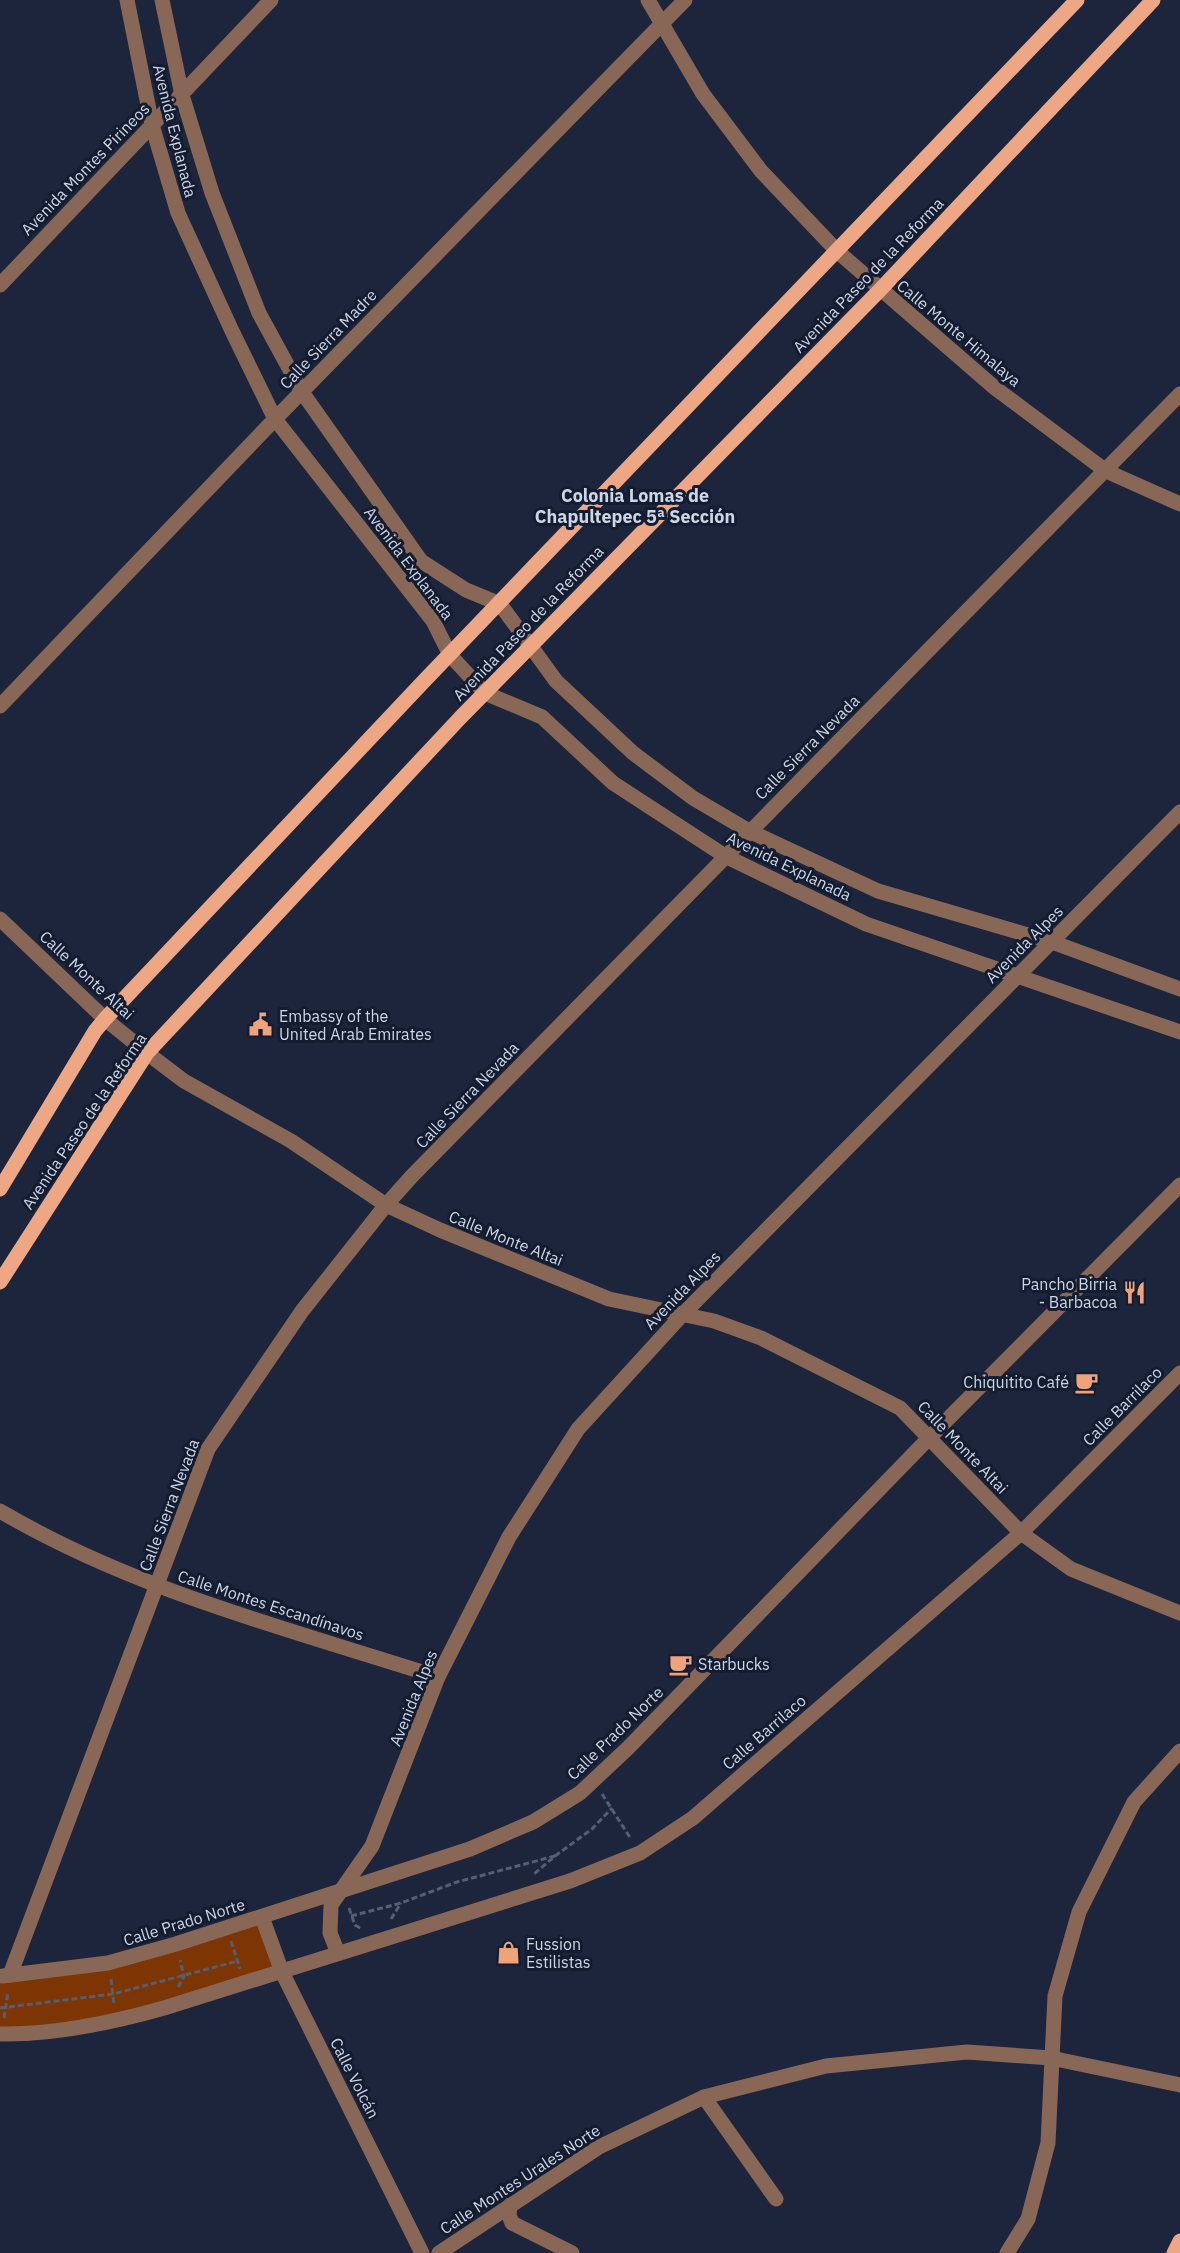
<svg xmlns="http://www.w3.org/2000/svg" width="1180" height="2253" font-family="'IBM Plex Sans',sans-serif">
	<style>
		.forest { fill: #7c3503 }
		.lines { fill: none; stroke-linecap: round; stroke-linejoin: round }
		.path { stroke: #555e72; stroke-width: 3; stroke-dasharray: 6 3; stroke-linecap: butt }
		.minor { stroke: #896756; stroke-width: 15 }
		.major { stroke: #eda784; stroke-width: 15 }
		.labels { text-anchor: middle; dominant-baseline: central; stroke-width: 6; stroke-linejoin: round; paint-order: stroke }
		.street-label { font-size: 16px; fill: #ced5e4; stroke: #131c30 }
		.poi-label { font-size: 16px; fill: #ced5e4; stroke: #131c30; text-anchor: start }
		.neighbourhood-label { font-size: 18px; font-weight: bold; fill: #ced5e4; stroke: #131c30 }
	</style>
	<rect width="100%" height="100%" fill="#1c253b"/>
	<!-- forest -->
	<polygon class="forest" points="262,1917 282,1972 115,2022 0,2034 0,1976 108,1963"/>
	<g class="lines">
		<!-- path -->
		<g class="path">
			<polyline points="602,1794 631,1839"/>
			<polyline points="555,1856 592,1829 612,1808"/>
			<polyline points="349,1908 355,1925 362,1929"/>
			<polyline points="351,1916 401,1903 457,1882 555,1856 533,1875"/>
			<polyline points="391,1919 401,1903"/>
			<polyline points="231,1941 240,1969"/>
			<polyline points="111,1979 114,2005"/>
			<polyline points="178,1987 184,1977 180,1960"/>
			<polyline points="0,2008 113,1994 238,1961"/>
			<polyline points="4,2018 8,1992"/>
		</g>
		<!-- minor -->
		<g class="minor">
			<polyline points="127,0 152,125 178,213 232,331 275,419 433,621 450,655 485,693 542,717 613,783 725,856 866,924 1180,1032"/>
			<polyline points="162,0 182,95 212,193 259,313 302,392 421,561 466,590 500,604 556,681 633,753 693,798 749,831 878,891 1052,942 1180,989"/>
			<polyline points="648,0 703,94 761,171 837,251 995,388 1106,471 1180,504"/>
			<polyline points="0,285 271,0"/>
			<polyline points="0,706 275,419 685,0"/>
			<polyline points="0,919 105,1019 147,1053 184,1081 291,1141 386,1205 440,1230 609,1299 714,1321 761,1338 900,1408 1021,1533 1071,1569 1180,1613"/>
			<path d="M0,1511C136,1591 289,1629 438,1677"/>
			<polyline points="262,1917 282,1972 422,2253"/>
			<polyline points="338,1953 330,1933 331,1905 372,1846 438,1677 509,1537 578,1429 682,1315 1180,812"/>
			<polyline points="10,1975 208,1449 302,1311 386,1205 412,1176 1180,394"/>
			<polyline points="3,1976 108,1963 176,1944 470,1849 533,1822 580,1793 628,1748 930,1437 1180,1185"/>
			<path d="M0,2034C55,2035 111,2023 164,2008L570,1881L640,1853L693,1818L1021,1533L1180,1373"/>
			<polyline points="704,2097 776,2199"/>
			<polyline points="510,2205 509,2215 512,2223 572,2253"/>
			<polyline points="439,2253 599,2147 704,2097 826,2066 967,2052 1051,2058 1180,2085"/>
			<polyline points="1007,2253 1028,2219 1048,2143 1055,1996 1079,1912 1134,1802 1180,1751"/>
		</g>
		<!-- major -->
		<g class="major">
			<polyline points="0,1189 95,1031 105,1019 424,681 1077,0"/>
			<polyline points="0,1282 147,1053 460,718 879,291 1153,0"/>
			<polyline points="1174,2253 1180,2241"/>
		</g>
	</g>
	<!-- icons -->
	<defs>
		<symbol id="civic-bare" viewBox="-9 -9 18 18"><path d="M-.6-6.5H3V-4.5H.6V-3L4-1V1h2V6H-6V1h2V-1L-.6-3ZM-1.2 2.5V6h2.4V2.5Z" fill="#f0a27a" stroke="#131c30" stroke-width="2.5" paint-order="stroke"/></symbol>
		<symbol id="restaurant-bare" viewBox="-9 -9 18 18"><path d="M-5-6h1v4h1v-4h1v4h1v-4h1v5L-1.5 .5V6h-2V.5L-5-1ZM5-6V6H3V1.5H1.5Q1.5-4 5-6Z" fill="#f0a27a" stroke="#131c30" stroke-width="2.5" paint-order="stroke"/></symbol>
		<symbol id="cafe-bare" viewBox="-9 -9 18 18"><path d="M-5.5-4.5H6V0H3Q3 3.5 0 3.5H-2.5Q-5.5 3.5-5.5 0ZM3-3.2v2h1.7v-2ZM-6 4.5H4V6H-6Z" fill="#f0a27a" stroke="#131c30" stroke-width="2.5" paint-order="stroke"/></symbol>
		<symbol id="shop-bare" viewBox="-9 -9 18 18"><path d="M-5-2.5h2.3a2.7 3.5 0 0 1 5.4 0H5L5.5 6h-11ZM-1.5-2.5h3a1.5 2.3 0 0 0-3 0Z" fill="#f0a27a" stroke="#131c30" stroke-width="2.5" paint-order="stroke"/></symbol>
	</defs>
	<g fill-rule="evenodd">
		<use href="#civic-bare" x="244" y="1008" width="33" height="33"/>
		<use href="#restaurant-bare" x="1118" y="1276" width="33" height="33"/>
		<use href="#cafe-bare" x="1070" y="1366" width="33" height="33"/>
		<use href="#cafe-bare" x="664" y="1648" width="33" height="33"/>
		<use href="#shop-bare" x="492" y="1936" width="33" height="33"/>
	</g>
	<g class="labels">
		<!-- street labels -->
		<g class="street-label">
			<text transform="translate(175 131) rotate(76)">Avenida Explanada</text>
			<text transform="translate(85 169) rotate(-46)">Avenida Montes Pirineos</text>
			<text transform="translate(868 275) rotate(-46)">Avenida Paseo de la Reforma</text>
			<text transform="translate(959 333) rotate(40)">Calle Monte Himalaya</text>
			<text transform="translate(328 339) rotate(-46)">Calle Sierra Madre</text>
			<text transform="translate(409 563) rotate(53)">Avenida Explanada</text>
			<text transform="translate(528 623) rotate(-46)">Avenida Paseo de la Reforma</text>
			<text transform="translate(807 747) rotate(-45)">Calle Sierra Nevada</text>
			<text transform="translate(789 866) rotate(26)">Avenida Explanada</text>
			<text transform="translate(1024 944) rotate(-45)">Avenida Alpes</text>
			<text transform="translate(87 975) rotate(43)">Calle Monte Altai</text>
			<text transform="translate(467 1095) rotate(-46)">Calle Sierra Nevada</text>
			<text transform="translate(84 1121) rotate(-56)">Avenida Paseo de la Reforma</text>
			<text transform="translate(506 1238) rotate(22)">Calle Monte Altai</text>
			<text transform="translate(682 1290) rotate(-46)">Avenida Alpes</text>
			<text transform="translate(1122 1406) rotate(-45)">Calle Barrilaco</text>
			<text transform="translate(963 1447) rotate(46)">Calle Monte Altai</text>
			<text transform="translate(169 1505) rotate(-69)">Calle Sierra Nevada</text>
			<text transform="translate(271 1605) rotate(18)">Calle Montes Escandínavos</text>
			<text transform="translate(413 1698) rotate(-68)">Avenida Alpes</text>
			<text transform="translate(764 1732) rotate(-41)">Calle Barrilaco</text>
			<text transform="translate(615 1733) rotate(-44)">Calle Prado Norte</text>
			<text transform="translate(184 1922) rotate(-17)">Calle Prado Norte</text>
			<text transform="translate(355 2078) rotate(63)">Calle Volcán</text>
			<text transform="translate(520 2179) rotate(-33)">Calle Montes Urales Norte</text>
		</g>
		<!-- poi labels -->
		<g class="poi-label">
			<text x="279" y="1016">Embassy of the<tspan x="279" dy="18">United Arab Emirates</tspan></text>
			<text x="1117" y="1284" text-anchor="end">Pancho Birria<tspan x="1117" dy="18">- Barbacoa</tspan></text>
			<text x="1069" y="1382" text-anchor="end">Chiquitito Café</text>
			<text x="698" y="1664">Starbucks</text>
			<text x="526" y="1944">Fussion<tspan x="526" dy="18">Estilistas</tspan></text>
		</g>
		<!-- neighbourhood labels -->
		<g class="neighbourhood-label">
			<text x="635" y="495">Colonia Lomas de<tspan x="635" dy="21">Chapultepec 5ª Sección</tspan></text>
		</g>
	</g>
</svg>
